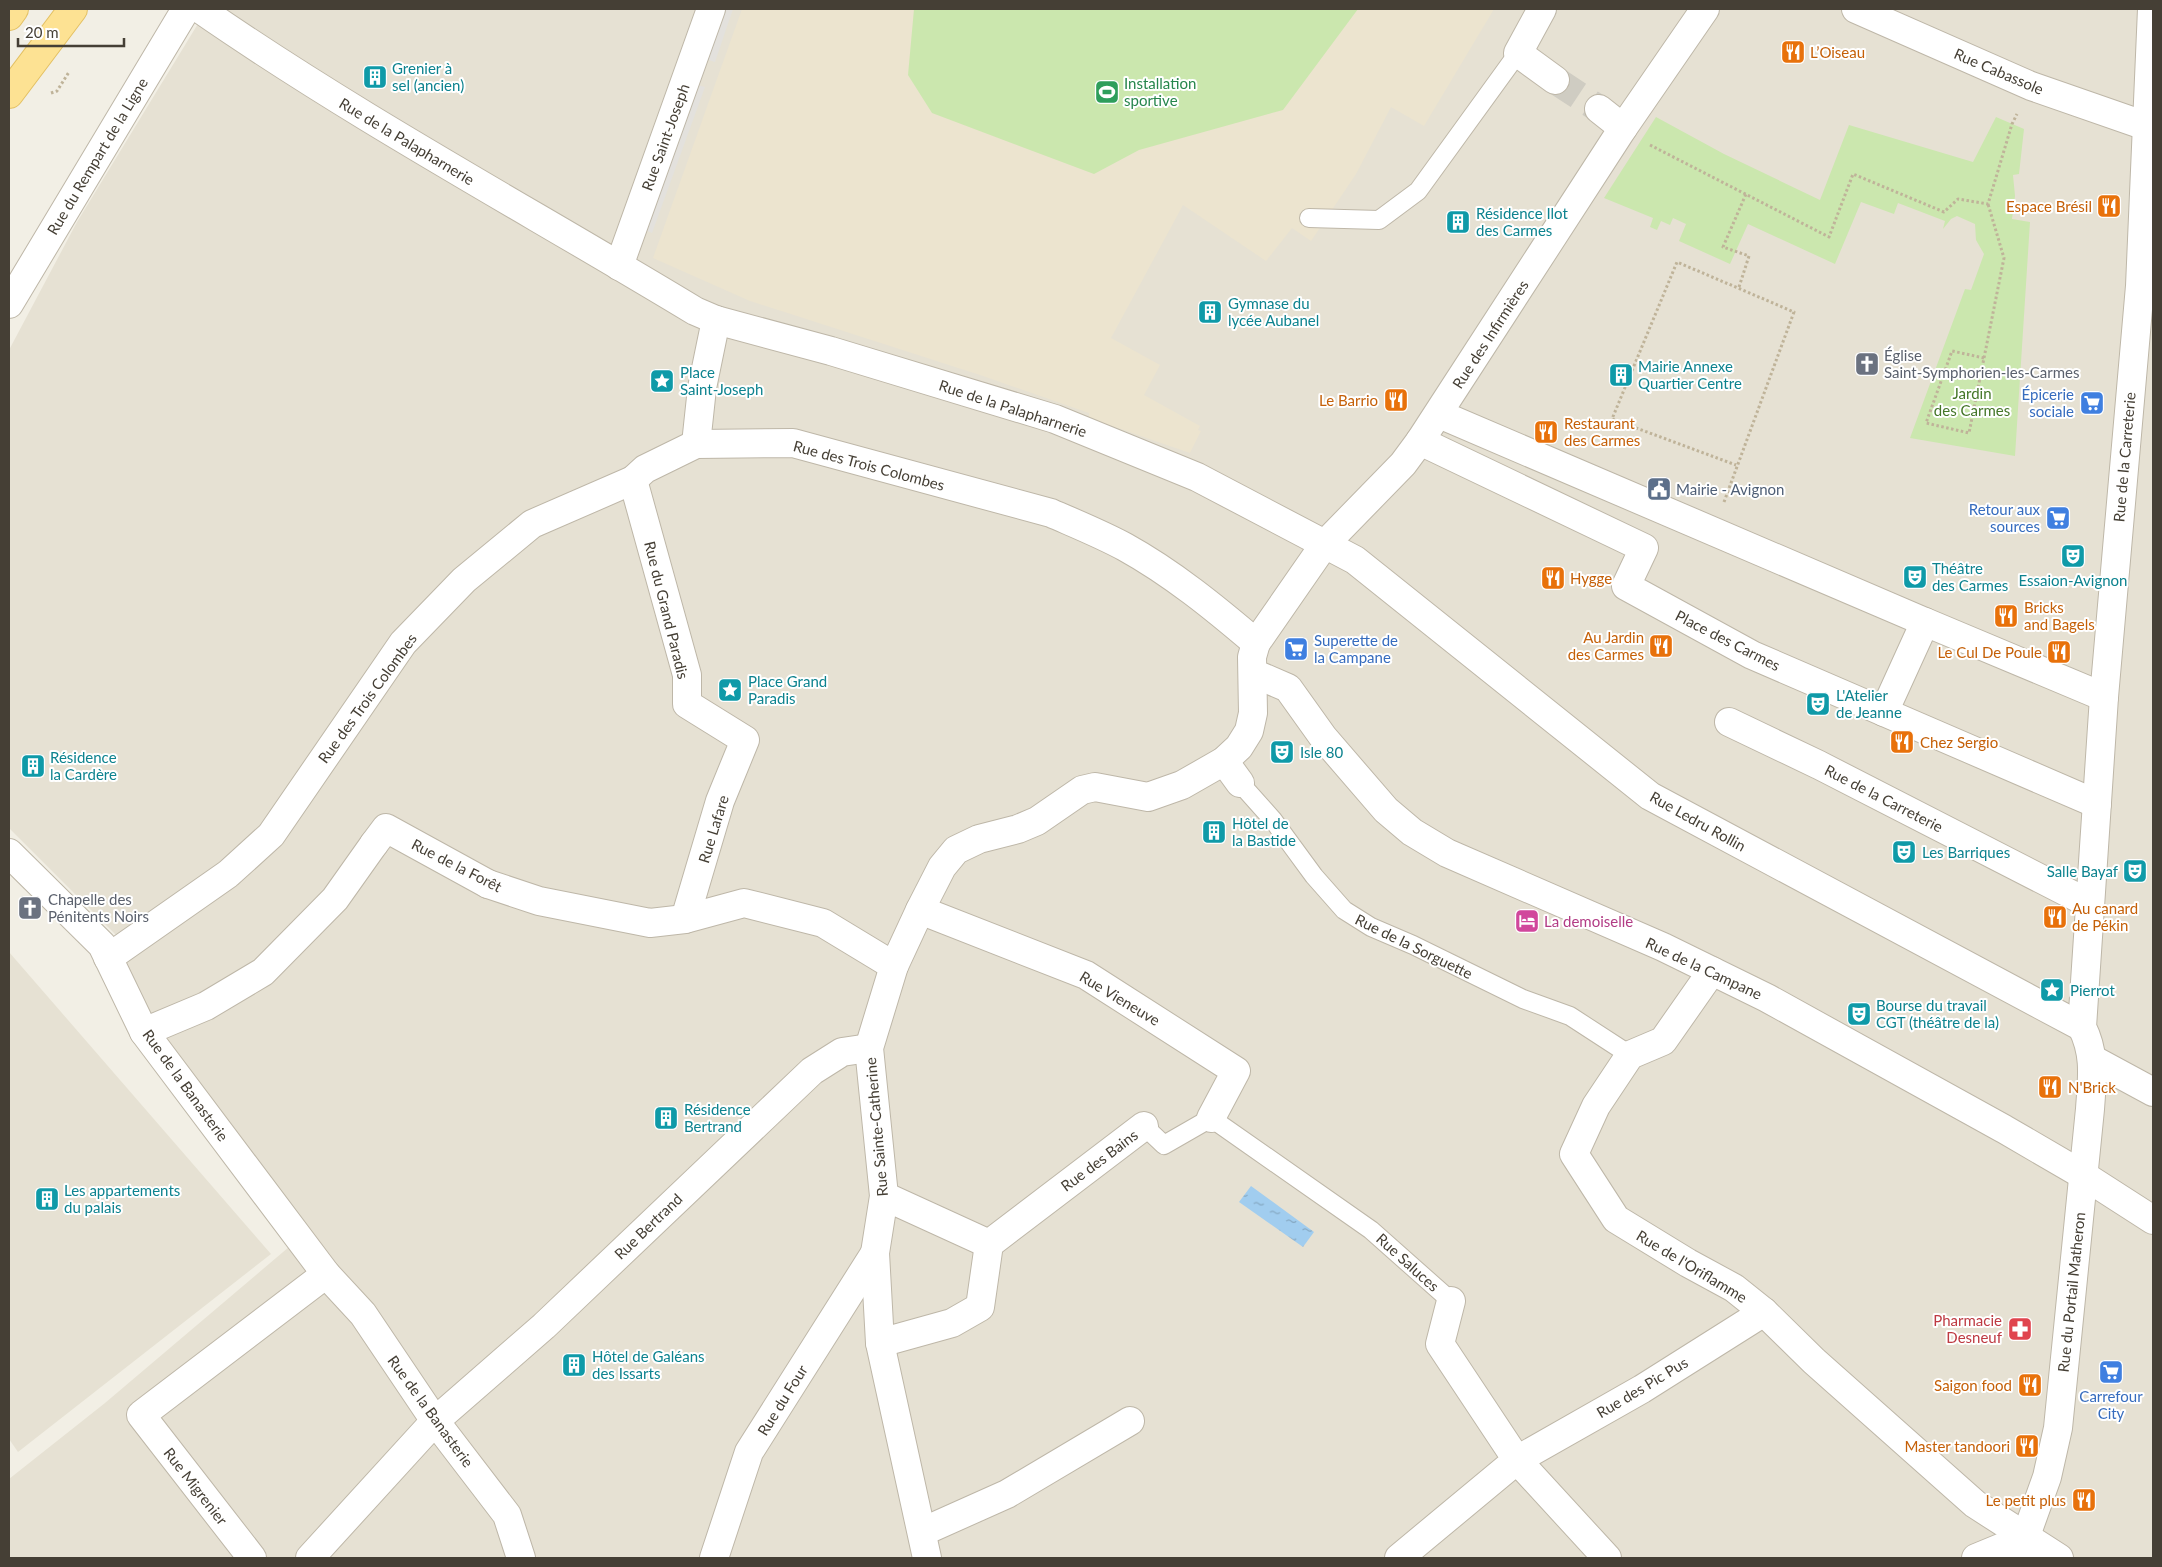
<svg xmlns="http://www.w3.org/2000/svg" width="2162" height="1567" font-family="Lato,sans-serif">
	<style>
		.residential { fill: #e6e1d3 }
		.education { fill: #ece4cf }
		.green { fill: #cbe7ae }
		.parking { fill: #e3e1dd }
		.water { fill: url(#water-ripples) }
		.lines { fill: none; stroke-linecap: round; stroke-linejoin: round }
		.minor-tunnel { stroke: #cfccc2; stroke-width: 28; stroke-dasharray: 28 14; stroke-linecap: butt }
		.service-casing { stroke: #beb7a8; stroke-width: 20 }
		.pedestrian-casing { stroke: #beb7a8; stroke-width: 30 }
		.minor-casing { stroke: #beb7a8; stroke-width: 30 }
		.primary-casing { stroke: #e3c063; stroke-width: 30 }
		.path { stroke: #bfb399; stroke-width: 3; stroke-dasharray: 2.5 2.5; stroke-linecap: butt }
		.service { stroke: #fff; stroke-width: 18 }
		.pedestrian { stroke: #fff; stroke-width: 28 }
		.minor { stroke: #fff; stroke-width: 28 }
		.primary { stroke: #fde293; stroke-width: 28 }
		.labels { text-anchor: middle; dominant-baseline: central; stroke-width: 4; stroke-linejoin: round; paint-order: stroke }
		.food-label { font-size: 15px; fill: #c56008; stroke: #fff; text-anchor: start }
		.culture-label { font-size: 15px; fill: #0d838f; stroke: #fff; text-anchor: start }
		.street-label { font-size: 15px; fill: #453f35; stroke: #fff }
		.leisure-label { font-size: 15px; fill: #27864d; stroke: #fff; text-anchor: start }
		.worship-label { font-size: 15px; fill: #5b616d; stroke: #fff; text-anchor: start }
		.park-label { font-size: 15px; fill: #447628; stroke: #fff }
		.shop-label { font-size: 15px; fill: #366cbe; stroke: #fff; text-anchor: end }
		.service-label { font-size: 15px; fill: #4e5e75; stroke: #fff; text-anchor: start }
		.hotel-label { font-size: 15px; fill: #b23c85; stroke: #fff; text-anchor: start }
		.health-label { font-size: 15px; fill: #be3a42; stroke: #fff; text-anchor: end }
	</style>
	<defs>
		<pattern id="water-ripples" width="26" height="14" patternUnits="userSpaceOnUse" patternTransform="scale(1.25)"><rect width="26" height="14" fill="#a1cdef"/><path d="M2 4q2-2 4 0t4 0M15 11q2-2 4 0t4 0" fill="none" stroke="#85a8c2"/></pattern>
	</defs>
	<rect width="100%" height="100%" fill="#f2efe5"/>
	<!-- residential -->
	<g class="residential">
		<polygon points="207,9 2153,9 2153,1558 9,1558 9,1479 105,1403 309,1230 164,1045 122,964 120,939 9,828 9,350 77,222"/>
		<polygon points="9,952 271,1254 18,1452 9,1439"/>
	</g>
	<!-- education -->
	<polygon class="education" points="742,9 1494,9 1424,126 1391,107 1356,174 1311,241 1292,228 1266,261 1183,205 1111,338 1160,365 1144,395 1200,426 1198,430 1201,431 1190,453 1089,418 1089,413 980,375 750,301 653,258"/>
	<!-- green -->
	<g class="green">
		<polygon points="914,9 1358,9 1283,110 1139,150 1094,174 932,113 908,75"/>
		<polygon points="1656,117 1724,154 1820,200 1849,125 1973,162 1996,117 2024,129 2019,174 2013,175 2015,196 2012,219 2030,222 2015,456 1910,438 1965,289 1971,290 1984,254 1976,240 1975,224 1957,216 1951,219 1943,229 1945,221 1898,203 1894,214 1861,202 1835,264 1748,224 1730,264 1679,241 1686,224 1673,218 1670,225 1661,221 1657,230 1650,227 1653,218 1604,198"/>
	</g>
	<!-- parking -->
	<g class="parking">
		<polygon points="720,9 733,9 715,62 702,58"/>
		<polygon points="694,84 705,87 652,233 640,228"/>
	</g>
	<!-- water -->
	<polygon class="water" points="1251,1186 1314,1232 1303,1247 1239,1202"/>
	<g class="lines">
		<!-- minor-tunnel -->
		<polyline class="minor-tunnel" points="1555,80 1599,109"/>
		<defs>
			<g id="service">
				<polyline points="1309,218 1379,220 1418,191 1518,53"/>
				<polyline points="1240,783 1273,820 1314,876 1344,910 1371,927 1413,945 1523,999 1570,1016 1630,1055"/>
				<polyline points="1144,1126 1164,1145 1211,1118 1371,1230 1451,1301"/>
			</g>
			<g id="pedestrian">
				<polyline points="1439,414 1925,622"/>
				<polyline points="1420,441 1644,548 1626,586 1752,655 2097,804"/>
				<polyline points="1884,712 1925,622 2104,697"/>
				<polyline points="374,844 386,828 488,884"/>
				<polyline points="2092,1059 2153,1092"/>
			</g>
			<g id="minor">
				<path d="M200,9C359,119 530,211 695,311L716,320L831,351L1055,419L1197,477L1355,560L1650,796L2082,1027"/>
				<polyline points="1542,9 1518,53 1555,80"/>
				<polyline points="1856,9 2031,86 2146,126"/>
				<polyline points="1599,109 1623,128"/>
				<polyline points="619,266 711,9"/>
				<polyline points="9,304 186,9"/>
				<polyline points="696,444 702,388 716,320"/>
				<polyline points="633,480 687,675 687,704 745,740 720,801 685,919"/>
				<polyline points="1253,673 1288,688 1323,737 1386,810 1412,832 1447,853 1663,947 1767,998 2004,1129 2083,1175 2153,1220"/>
				<polyline points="1729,722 1819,765 2090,904"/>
				<polyline points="1224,761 1240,783"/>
				<polyline points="9,853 102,945 144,1032 326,1274 363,1314 435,1421 507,1515 521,1558"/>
				<polyline points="488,884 539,901 650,923 685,919 744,903 823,923 894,966"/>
				<polyline points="920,910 1086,975 1236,1071 1211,1118"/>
				<path d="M108,958L228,874L271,835L403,643L464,580L532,524L633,480L645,469L696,444L793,443L1051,513C1076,524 1101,534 1125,547C1172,573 1215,608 1256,643"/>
				<polyline points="1712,971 1663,1041 1630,1055 1596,1106 1574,1154 1616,1219 1688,1263 1734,1288 1764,1312 1814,1361 1975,1504 2059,1558"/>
				<polyline points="144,1032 206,1006 263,972 335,899 374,844"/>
				<polyline points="884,1196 989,1244 1144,1126"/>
				<polyline points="880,1343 952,1323 980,1307 989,1244"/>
				<polyline points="922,1532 1007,1494 1130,1421"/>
				<polyline points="252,1558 141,1415 326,1274"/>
				<polyline points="310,1558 435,1421 544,1326 812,1071 842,1052 869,1048"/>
				<polyline points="714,1558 749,1452 875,1253"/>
				<polyline points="927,1558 880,1343 875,1253 884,1196 869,1048 894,966 920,910 942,867 956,850 979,839 1018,829 1037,821 1082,790 1095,787 1148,797 1182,785 1224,761 1239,747 1249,731 1253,713 1252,657 1256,643 1324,545 1403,464 1420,441 1623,128 1705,9"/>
				<polyline points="1399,1558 1517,1460 1440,1344 1451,1301"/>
				<polyline points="1607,1558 1517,1460 1642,1389 1764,1312"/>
				<polyline points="1976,1558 2027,1537"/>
				<path d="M2018,1558L2047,1477L2058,1428L2090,1109C2092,1079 2096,1055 2082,1027L2104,697L2140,286L2152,9"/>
			</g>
			<g id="primary">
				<polyline points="9,16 14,9"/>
				<polyline points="9,94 73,9"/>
			</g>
		</defs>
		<!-- service casing -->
		<use href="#service" class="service-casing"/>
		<!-- pedestrian casing -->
		<use href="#pedestrian" class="pedestrian-casing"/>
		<!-- minor casing -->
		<use href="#minor" class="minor-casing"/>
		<!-- primary casing -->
		<use href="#primary" class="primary-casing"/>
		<!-- path -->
		<g class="path">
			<polyline points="51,93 57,91 69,72"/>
			<polyline points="1650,145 1829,237 1853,174 1944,212 1958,199 1988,204 2012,124 2017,114"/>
			<polyline points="1739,287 1749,256 1723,247 1746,194"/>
			<polyline points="1984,358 1952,351 1926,423 1969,433 2004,258 1988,204"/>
			<polyline points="1724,502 1794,312 1677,262 1612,419 1736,465"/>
		</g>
		<!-- service -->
		<use href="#service" class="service"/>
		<!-- pedestrian -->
		<use href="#pedestrian" class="pedestrian"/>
		<!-- minor -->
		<use href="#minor" class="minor"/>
		<!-- primary -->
		<use href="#primary" class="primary"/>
	</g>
	<!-- icons -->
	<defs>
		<symbol id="restaurant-square" viewBox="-11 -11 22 22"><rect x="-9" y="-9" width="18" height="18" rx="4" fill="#e8710a" stroke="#fff"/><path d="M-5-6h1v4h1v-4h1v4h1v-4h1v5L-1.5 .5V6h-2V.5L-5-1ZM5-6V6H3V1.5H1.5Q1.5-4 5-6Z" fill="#fff"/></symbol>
		<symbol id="building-square" viewBox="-11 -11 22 22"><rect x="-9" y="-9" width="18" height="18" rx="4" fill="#0f9aa8" stroke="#fff"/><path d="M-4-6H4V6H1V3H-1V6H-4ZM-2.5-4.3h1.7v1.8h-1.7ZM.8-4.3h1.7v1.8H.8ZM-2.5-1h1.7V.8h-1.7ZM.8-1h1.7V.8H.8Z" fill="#fff"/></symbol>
		<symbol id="stadium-square" viewBox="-11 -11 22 22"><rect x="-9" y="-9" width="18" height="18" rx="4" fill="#2e9e5b" stroke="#fff"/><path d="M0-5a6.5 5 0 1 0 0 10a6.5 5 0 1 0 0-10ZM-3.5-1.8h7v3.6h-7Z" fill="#fff"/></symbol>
		<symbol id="church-square" viewBox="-11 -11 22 22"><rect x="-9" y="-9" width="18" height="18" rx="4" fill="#6b7280" stroke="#fff"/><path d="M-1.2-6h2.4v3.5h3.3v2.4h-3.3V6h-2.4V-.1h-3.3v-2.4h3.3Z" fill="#fff"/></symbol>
		<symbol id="sight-square" viewBox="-11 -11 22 22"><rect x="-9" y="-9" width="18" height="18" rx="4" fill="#0f9aa8" stroke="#fff"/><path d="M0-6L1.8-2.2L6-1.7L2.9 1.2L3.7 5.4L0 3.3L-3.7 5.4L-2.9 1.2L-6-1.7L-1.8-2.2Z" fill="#fff"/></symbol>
		<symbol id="supermarket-square" viewBox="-11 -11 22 22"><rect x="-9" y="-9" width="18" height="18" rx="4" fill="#3f7fe0" stroke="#fff"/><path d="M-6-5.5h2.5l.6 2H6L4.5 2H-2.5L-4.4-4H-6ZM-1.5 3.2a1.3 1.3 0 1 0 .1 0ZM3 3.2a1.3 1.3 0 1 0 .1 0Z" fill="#fff"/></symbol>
		<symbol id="civic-square" viewBox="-11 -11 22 22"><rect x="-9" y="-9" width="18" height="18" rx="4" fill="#5c6f8a" stroke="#fff"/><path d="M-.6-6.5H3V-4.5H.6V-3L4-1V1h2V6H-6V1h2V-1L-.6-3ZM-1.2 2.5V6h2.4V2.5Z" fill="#fff"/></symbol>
		<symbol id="theatre-square" viewBox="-11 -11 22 22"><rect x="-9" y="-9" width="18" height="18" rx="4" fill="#0f9aa8" stroke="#fff"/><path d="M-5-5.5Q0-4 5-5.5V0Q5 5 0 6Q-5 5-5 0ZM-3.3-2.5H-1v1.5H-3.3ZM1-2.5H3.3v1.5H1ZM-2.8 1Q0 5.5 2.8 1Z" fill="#fff"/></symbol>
		<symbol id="hotel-square" viewBox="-11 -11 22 22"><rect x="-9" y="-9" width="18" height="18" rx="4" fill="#d1479c" stroke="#fff"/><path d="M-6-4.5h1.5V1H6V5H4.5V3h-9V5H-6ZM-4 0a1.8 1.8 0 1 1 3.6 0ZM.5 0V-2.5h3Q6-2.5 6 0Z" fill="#fff"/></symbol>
		<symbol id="pharmacy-square" viewBox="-11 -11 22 22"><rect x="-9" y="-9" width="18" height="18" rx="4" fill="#e0444e" stroke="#fff"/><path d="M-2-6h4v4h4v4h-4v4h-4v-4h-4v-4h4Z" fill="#fff"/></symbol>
	</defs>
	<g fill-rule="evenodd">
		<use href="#restaurant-square" x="1779" y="38" width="28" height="28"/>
		<use href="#building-square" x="361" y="63" width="28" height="28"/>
		<use href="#stadium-square" x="1093" y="78" width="28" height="28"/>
		<use href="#restaurant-square" x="2095" y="192" width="28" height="28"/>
		<use href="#building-square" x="1444" y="208" width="28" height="28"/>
		<use href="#building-square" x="1196" y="298" width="28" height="28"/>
		<use href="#church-square" x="1853" y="350" width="28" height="28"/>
		<use href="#building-square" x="1607" y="361" width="28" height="28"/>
		<use href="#sight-square" x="648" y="367" width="28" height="28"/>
		<use href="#restaurant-square" x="1382" y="386" width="28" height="28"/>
		<use href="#supermarket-square" x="2078" y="389" width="28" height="28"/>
		<use href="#restaurant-square" x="1532" y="418" width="28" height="28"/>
		<use href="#civic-square" x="1645" y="475" width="28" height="28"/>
		<use href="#supermarket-square" x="2044" y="504" width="28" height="28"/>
		<use href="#theatre-square" x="2059" y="542" width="28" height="28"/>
		<use href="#theatre-square" x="1901" y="563" width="28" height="28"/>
		<use href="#restaurant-square" x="1539" y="564" width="28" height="28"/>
		<use href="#restaurant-square" x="1992" y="602" width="28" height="28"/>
		<use href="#restaurant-square" x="1647" y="632" width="28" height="28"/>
		<use href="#supermarket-square" x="1282" y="635" width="28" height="28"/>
		<use href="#restaurant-square" x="2045" y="638" width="28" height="28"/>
		<use href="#sight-square" x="716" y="676" width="28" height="28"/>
		<use href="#theatre-square" x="1804" y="690" width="28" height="28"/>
		<use href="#restaurant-square" x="1888" y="728" width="28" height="28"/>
		<use href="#theatre-square" x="1268" y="738" width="28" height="28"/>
		<use href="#building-square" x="19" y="752" width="28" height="28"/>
		<use href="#building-square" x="1200" y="818" width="28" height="28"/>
		<use href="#theatre-square" x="1890" y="838" width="28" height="28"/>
		<use href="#theatre-square" x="2121" y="857" width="28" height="28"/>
		<use href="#church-square" x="16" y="894" width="28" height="28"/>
		<use href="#restaurant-square" x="2041" y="903" width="28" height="28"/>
		<use href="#hotel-square" x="1513" y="907" width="28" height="28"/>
		<use href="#sight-square" x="2038" y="976" width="28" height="28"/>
		<use href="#theatre-square" x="1845" y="1000" width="28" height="28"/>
		<use href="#restaurant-square" x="2036" y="1073" width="28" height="28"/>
		<use href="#building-square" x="652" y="1104" width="28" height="28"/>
		<use href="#building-square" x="33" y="1185" width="28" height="28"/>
		<use href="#pharmacy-square" x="2006" y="1315" width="28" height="28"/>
		<use href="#building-square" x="560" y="1351" width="28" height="28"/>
		<use href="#supermarket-square" x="2097" y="1358" width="28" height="28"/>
		<use href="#restaurant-square" x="2016" y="1371" width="28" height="28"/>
		<use href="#restaurant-square" x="2013" y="1432" width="28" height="28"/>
		<use href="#restaurant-square" x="2070" y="1486" width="28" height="28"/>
	</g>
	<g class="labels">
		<!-- food labels -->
		<g class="food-label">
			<text x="1810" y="52">L’Oiseau</text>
			<text x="2092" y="206" text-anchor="end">Espace Brésil</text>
			<text x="1378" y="400" text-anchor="end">Le Barrio</text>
			<text x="1564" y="423">Restaurant<tspan x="1564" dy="17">des Carmes</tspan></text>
			<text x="1570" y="578">Hygge</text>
			<text x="2024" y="607">Bricks<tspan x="2024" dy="17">and Bagels</tspan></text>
			<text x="1644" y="637" text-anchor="end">Au Jardin<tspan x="1644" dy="17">des Carmes</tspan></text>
			<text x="2042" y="652" text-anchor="end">Le Cul De Poule</text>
			<text x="1920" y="742">Chez Sergio</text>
			<text x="2072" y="908">Au canard<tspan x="2072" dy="17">de Pékin</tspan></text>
			<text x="2068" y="1087">N'Brick</text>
			<text x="2012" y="1385" text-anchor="end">Saigon food</text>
			<text x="2010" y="1446" text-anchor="end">Master tandoori</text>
			<text x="2066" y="1500" text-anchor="end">Le petit plus</text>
		</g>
		<!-- culture labels -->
		<g class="culture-label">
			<text x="392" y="68">Grenier à<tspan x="392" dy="17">sel (ancien)</tspan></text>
			<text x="1476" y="213">Résidence Ilot<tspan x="1476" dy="17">des Carmes</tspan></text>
			<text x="1228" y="303">Gymnase du<tspan x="1228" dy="17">lycée Aubanel</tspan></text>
			<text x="1638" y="366">Mairie Annexe<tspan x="1638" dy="17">Quartier Centre</tspan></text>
			<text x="680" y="372">Place<tspan x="680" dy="17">Saint-Joseph</tspan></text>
			<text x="1932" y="568">Théâtre<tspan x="1932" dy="17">des Carmes</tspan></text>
			<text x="2073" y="580" text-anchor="middle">Essaion-Avignon</text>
			<text x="748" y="681">Place Grand<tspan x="748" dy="17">Paradis</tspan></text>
			<text x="1836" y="695">L'Atelier<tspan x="1836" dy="17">de Jeanne</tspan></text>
			<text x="1300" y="752">Isle 80</text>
			<text x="50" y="757">Résidence<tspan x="50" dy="17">la Cardère</tspan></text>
			<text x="1232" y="823">Hôtel de<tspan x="1232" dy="17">la Bastide</tspan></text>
			<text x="1922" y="852">Les Barriques</text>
			<text x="2118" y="871" text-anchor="end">Salle Bayaf</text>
			<text x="2070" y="990">Pierrot</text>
			<text x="1876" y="1005">Bourse du travail<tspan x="1876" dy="17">CGT (théâtre de la)</tspan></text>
			<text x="684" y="1109">Résidence<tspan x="684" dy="17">Bertrand</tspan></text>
			<text x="64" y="1190">Les appartements<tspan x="64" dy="17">du palais</tspan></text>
			<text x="592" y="1356">Hôtel de Galéans<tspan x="592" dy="17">des Issarts</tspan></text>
		</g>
		<!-- street labels -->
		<g class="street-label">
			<text transform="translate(1999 71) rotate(23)">Rue Cabassole</text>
			<text transform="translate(665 137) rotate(-70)">Rue Saint-Joseph</text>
			<text transform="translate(407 141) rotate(31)">Rue de la Palapharnerie</text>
			<text transform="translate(97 156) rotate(-59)">Rue du Rempart de la Ligne</text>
			<text transform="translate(1490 334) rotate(-57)">Rue des Infirmières</text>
			<text transform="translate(1013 408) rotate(18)">Rue de la Palapharnerie</text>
			<text transform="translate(2124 457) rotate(-85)">Rue de la Carreterie</text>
			<text transform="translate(869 465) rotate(15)">Rue des Trois Colombes</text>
			<text transform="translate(667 610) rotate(76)">Rue du Grand Paradis</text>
			<text transform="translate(1728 640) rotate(27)">Place des Carmes</text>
			<text transform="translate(367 698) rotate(-54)">Rue des Trois Colombes</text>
			<text transform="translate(1884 798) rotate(27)">Rue de la Carreterie</text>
			<text transform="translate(1698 821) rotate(29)">Rue Ledru Rollin</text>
			<text transform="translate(713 829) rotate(-73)">Rue Lafare</text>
			<text transform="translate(457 865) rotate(27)">Rue de la Forêt</text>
			<text transform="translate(1414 946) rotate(26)">Rue de la Sorguette</text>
			<text transform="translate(1704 968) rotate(25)">Rue de la Campane</text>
			<text transform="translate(1120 998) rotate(31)">Rue Vieneuve</text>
			<text transform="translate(186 1085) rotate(54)">Rue de la Banasterie</text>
			<text transform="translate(876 1127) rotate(-95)">Rue Sainte-Catherine</text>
			<text transform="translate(1099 1160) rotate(-37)">Rue des Bains</text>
			<text transform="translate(648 1226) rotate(-44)">Rue Bertrand</text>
			<text transform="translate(1408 1262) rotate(42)">Rue Saluces</text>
			<text transform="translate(1692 1266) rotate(31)">Rue de l'Oriflamme</text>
			<text transform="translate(2071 1292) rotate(-84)">Rue du Portail Matheron</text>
			<text transform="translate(1642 1387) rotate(-31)">Rue des Pic Pus</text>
			<text transform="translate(782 1400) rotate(-58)">Rue du Four</text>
			<text transform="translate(431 1411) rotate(54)">Rue de la Banasterie</text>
			<text transform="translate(196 1486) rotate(52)">Rue Migrenier</text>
		</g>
		<!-- leisure labels -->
		<g class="leisure-label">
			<text x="1124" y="83">Installation<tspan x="1124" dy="17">sportive</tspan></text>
		</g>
		<!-- worship labels -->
		<g class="worship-label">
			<text x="1884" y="355">Église<tspan x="1884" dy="17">Saint-Symphorien-les-Carmes</tspan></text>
			<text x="48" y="899">Chapelle des<tspan x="48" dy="17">Pénitents Noirs</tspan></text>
		</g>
		<!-- park labels -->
		<g class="park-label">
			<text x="1972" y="393">Jardin<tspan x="1972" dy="17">des Carmes</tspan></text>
		</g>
		<!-- shop labels -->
		<g class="shop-label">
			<text x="2074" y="394">Épicerie<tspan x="2074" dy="17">sociale</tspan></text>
			<text x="2040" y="509">Retour aux<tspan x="2040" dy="17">sources</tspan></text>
			<text x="1314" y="640" text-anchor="start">Superette de<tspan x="1314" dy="17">la Campane</tspan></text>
			<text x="2111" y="1396" text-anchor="middle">Carrefour<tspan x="2111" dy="17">City</tspan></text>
		</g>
		<!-- service labels -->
		<g class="service-label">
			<text x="1676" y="489">Mairie - Avignon</text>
		</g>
		<!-- hotel labels -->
		<g class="hotel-label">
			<text x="1544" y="921">La demoiselle</text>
		</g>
		<!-- health labels -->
		<g class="health-label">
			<text x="2002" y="1320">Pharmacie<tspan x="2002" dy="17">Desneuf</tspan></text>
		</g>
	</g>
	<!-- border -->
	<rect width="2162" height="1567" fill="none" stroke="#453f35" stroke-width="20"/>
	<!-- scale -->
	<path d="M18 38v8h106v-8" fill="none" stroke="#453f35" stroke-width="2.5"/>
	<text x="25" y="38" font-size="15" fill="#453f35" stroke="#ffffff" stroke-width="4" paint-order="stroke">20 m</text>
</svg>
